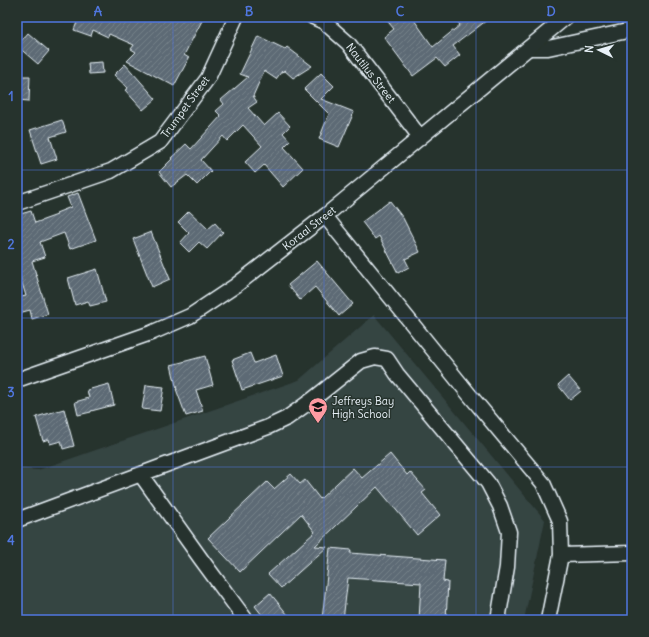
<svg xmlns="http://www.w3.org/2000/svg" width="649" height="637" font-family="Delius,sans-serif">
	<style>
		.built { fill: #364443 }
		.building { fill: url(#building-hatch); stroke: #e8f1f8 }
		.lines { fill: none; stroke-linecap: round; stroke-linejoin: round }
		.minor-casing { stroke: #e8f1f8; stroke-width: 17 }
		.minor { stroke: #26332d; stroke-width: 14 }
		.grid { fill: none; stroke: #5077e0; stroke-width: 1; stroke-opacity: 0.55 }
		.labels { text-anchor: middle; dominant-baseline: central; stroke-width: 3; stroke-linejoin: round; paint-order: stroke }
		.street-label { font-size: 11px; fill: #e8f1f8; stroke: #26332d }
		.poi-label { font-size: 11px; fill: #e8f1f8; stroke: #26332d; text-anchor: start }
		.neatline { fill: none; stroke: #5077e0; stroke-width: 1.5 }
		.grid-label { font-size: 13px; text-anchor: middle; font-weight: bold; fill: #5077e0 }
	</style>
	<defs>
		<pattern id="building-hatch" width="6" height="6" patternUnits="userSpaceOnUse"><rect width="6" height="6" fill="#5d6b75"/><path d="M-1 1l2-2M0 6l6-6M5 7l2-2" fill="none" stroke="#748189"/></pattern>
	</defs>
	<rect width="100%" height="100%" fill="#26332d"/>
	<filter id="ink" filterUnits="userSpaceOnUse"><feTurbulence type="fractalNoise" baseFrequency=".025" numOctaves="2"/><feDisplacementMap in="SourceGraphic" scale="8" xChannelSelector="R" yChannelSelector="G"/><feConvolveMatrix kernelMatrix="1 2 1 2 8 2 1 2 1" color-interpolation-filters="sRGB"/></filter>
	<g filter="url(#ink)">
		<!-- built -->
		<polygon class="built" points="374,315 545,520 524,620 17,620 17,468 38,470 299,380"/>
		<!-- building -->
		<g class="building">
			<polygon points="79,17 204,17 184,55 189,58 174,86 127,61 136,52 131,49 134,45 109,34 108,37 93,30 91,36 74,30"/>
			<polygon points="384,17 412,17 433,47 460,25 458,22 465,17 491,17 453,46 460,55 445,67 437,58 413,76 384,37 394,29"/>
			<polygon points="28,33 49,51 38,64 17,46"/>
			<polygon points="258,36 285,49 287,47 312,66 293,78 284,70 283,72 282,71 276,79 264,71 253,96 257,102 248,108 264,126 278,113 290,126 283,133 290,141 284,147 303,168 283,187 264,165 255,173 245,162 262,146 243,125 227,141 223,136 201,160 211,171 197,185 187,175 171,187 159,172 172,159 171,158 186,144 191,149 221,116 216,111 224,104 221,100 248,77 240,74"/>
			<polygon points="102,62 103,73 89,74 88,63"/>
			<polygon points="125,64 156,99 143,110 125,90 128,88 114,75"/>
			<polygon points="321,73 334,86 321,99 354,112 339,147 319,139 329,114 304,89"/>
			<polygon points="17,76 30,76 29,101 17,100"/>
			<polygon points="62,120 66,132 50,137 57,159 41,164 30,130"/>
			<polygon points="78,193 96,240 70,249 64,233 40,242 45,257 32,261 48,314 32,319 30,310 19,313 17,305 17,298 26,296 17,267 17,215 31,211 35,223 57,215 56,213 71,207 67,197"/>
			<polygon points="390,201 403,218 420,252 405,259 409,267 398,273 379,236 375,239 362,222"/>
			<polygon points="189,211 208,229 215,223 223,232 207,249 199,242 189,252 180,243 189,233 178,222"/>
			<polygon points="151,232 170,279 152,287 133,239"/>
			<polygon points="317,261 353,304 339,316 315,287 300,300 288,285"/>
			<polygon points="97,269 106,302 90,306 88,301 75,305 68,278"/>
			<polygon points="250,353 254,363 276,355 283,376 242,390 232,360"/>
			<polygon points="205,356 213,385 196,390 203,411 186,416 176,389 177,390 171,365"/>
			<polygon points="568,376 581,391 570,400 558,385"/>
			<polygon points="109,384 114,405 91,411 91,412 78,415 75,402 89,398 87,390"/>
			<polygon points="146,385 164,387 160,411 142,409"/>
			<polygon points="64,409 74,446 63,449 61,441 50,444 49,439 43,441 36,417"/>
			<polygon points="390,454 407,475 410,472 426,490 422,493 440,515 417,535 377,487 315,546 327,547 281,588 268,574 315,532 301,514 240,572 208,538 267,482 274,489 291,474 300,484 305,480 320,499 353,468 362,478"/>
			<polygon points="330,548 351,550 350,553 445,560 443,581 448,582 446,620 419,620 421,583 348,578 343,620 322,620"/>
			<polygon points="270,593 292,620 266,620 255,606"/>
		</g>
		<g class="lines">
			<defs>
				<g id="minor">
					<polyline points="313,17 324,22 348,43 420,137"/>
					<polyline points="529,48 548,48 632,30"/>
					<polyline points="17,203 111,171 160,142 208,78 236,17"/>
					<polyline points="325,216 468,393 543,483 560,521 561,555 548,620"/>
					<polyline points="17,380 151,333 190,316 235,286 325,216 566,17"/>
					<polyline points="141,475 201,559 246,620"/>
					<polyline points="17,520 268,427 287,418 312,400 361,361 375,357 387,359 397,374 488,483 500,506 509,532 507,567 498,620"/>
					<polyline points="561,555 632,553"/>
				</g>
			</defs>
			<!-- minor casing -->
			<use href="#minor" class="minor-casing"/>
			<!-- minor -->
			<use href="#minor" class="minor"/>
		</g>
	</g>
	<!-- grid -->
	<path class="grid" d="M173,17V620M324,17V620M476,17V620M17,170H632M17,318H632M17,467H632"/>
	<!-- icons -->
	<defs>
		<symbol id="school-pin" viewBox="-11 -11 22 30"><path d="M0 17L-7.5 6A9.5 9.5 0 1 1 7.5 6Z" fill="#ff9aa2" stroke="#26332d"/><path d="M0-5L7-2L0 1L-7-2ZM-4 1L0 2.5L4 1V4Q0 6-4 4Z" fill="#111"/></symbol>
	</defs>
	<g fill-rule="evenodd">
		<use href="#school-pin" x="307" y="396" width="22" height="30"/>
	</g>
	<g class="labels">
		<!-- street labels -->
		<g class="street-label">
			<text transform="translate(371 73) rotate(52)">Nautilus Street</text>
			<text transform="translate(185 107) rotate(-54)">Trumpet Street</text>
			<text transform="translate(309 228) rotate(-38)">Koraal Street</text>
		</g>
		<!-- poi labels -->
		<g class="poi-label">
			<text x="332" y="401">Jeffreys Bay<tspan x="332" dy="13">High School</tspan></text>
		</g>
	</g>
	<!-- margin -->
	<rect width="649" height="637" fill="none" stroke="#26332d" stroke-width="44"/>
	<!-- north arrow -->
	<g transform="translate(599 50) rotate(275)" stroke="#26332d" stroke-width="3" paint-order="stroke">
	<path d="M0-3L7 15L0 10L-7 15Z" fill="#e8f1f8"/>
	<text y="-6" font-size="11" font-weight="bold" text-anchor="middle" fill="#e8f1f8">N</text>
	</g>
	<rect x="22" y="22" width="605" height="593" class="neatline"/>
	<g class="grid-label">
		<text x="98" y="16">A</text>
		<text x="249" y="16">B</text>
		<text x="400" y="16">C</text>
		<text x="551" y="16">D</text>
		<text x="11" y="101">1</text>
		<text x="11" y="249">2</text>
		<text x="11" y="397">3</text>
		<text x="11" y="545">4</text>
	</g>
</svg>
